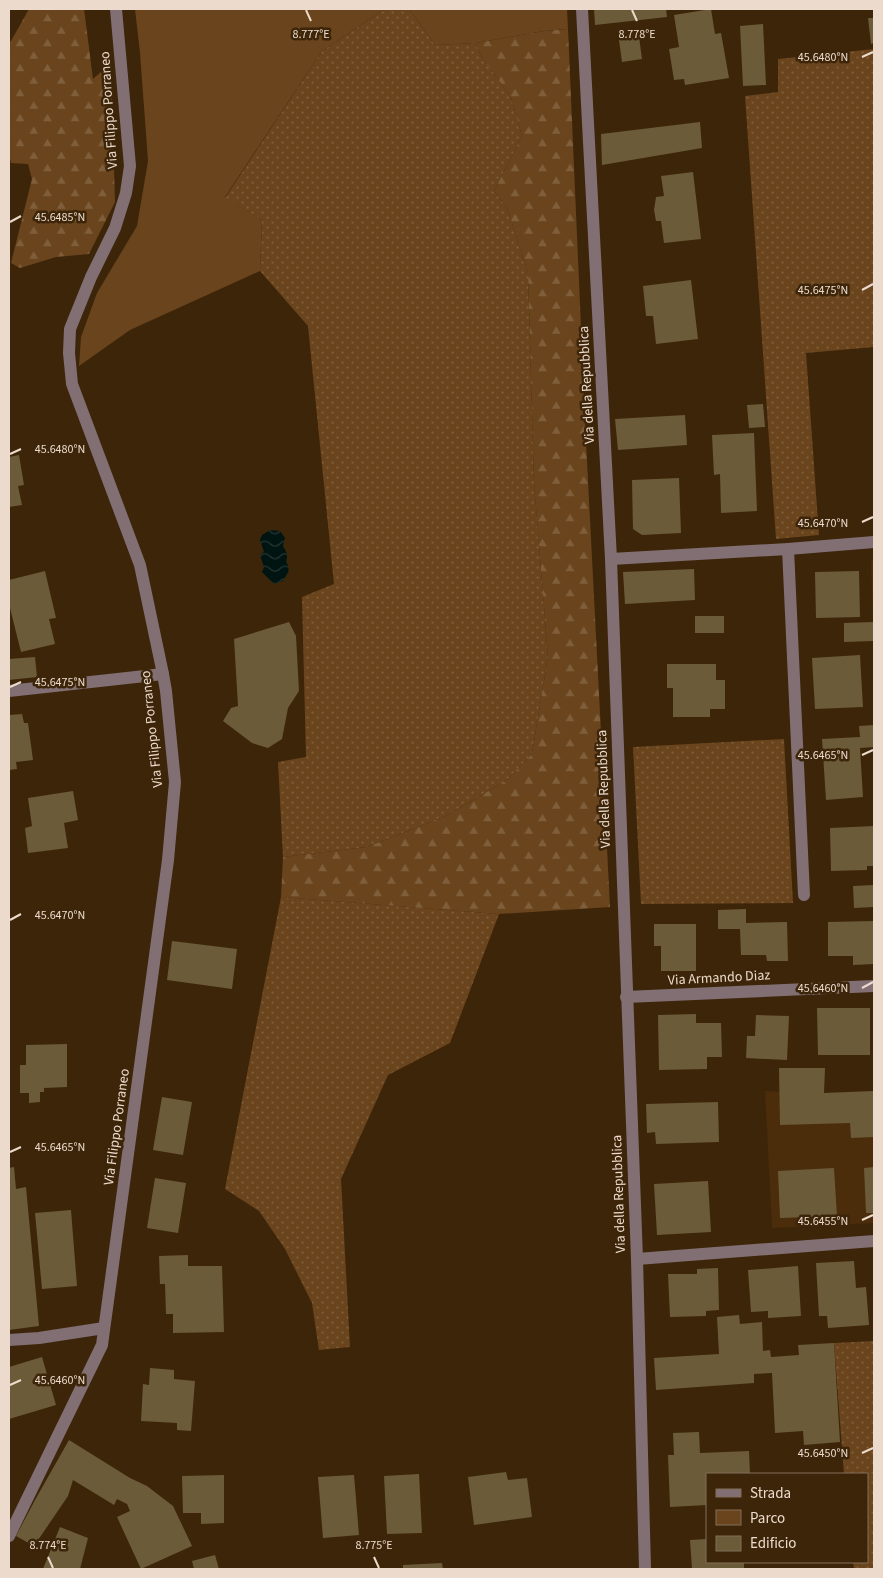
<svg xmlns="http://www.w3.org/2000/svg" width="883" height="1578" font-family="'Source Sans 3',sans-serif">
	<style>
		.built { fill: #4b2c0b }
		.grass { fill: url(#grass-dots) }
		.forest { fill: url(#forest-firs) }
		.green { fill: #6a441c }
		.water { fill: url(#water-waves) }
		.building { fill: #6b5b39 }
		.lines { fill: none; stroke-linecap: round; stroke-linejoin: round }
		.minor { stroke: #826f73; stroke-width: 12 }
		.ticks { fill: none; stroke: #ecdbcc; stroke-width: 2 }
		.labels { text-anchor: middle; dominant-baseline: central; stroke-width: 5; stroke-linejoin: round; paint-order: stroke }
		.street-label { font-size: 14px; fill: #ecdbcc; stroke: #3d250a }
		.ticks-label { font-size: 12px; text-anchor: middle; fill: #ecdbcc; stroke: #3d250a; stroke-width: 5; stroke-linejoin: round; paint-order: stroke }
	</style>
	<defs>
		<pattern id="grass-dots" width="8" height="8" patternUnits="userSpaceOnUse" patternTransform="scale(1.25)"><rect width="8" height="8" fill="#6a441c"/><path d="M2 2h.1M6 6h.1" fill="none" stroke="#7f5e3c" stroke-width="1.8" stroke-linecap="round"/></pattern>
		<pattern id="forest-firs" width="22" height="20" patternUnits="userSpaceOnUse" patternTransform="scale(1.25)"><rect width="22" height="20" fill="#6a441c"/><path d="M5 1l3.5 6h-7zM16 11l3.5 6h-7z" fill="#7f5e3c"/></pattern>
		<pattern id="water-waves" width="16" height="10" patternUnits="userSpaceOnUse" patternTransform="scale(1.25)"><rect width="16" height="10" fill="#001411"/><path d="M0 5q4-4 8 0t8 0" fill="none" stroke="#253632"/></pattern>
	</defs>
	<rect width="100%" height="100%" fill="#3d250a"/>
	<!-- built -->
	<g class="built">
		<polygon points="871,560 874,560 874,657 873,622"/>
		<polygon points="765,1091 824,1093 874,1091 874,1223 772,1228"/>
	</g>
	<!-- grass -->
	<g class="grass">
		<polygon points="385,9 409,9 435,45 476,43 481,56 511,97 522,136 494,191 507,208 528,273 534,482 548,656 532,754 507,780 446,816 367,847 283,857 278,762 306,757 302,597 334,584 308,326 260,271 262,220 225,198 322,51"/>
		<polygon points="874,49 874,347 806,353 819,535 776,539 745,96 778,92 778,59"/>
		<polygon points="784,739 793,903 641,904 633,747"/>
		<polygon points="281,897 499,914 450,1043 388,1075 341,1179 350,1347 319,1350 312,1303 285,1249 259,1211 225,1189"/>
		<polygon points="874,1341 874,1569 854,1569 853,1562 867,1562 867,1474 844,1474 834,1343"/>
	</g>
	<!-- forest -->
	<g class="forest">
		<polygon points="29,9 84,9 93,79 111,63 115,202 89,254 56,257 20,268 11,263 32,179 28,164 11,163 9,152 9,42 11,41"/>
		<polygon points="568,29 586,442 610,907 499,914 281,897 283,857 367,847 446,816 507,780 532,754 548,656 534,483 528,273 507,208 494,191 522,136 511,97 481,56 476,43 544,31"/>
	</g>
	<!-- green -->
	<g class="green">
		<polygon points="135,9 385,9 322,51 225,197 262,220 260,271 130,330 79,366 81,337 97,293 137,226 148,161 140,53"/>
		<polygon points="409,9 567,9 568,29 544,31 476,43 435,45"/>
	</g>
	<!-- water -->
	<path class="water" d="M270,530L280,531L285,538L283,546C287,552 288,556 286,562C292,569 287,574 283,581L274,584L262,572L264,567L260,555L264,552L260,540L262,535Z"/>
	<!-- building -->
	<g class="building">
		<polygon points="594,9 666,9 667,17 595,25"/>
		<polygon points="711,9 715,34 721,33 729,78 685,85 684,79 674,80 669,49 679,47 674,15"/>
		<polygon points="868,18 874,18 874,43 871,44"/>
		<polygon points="763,24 766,85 743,86 740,26"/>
		<polygon points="639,37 642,59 622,62 619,40"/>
		<polygon points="700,122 702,148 602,165 601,134"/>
		<polygon points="693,172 701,239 664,243 661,221 656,221 654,210 656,197 664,196 661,176"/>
		<polygon points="691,280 698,339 656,344 653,316 646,316 643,286"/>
		<polygon points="763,404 765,427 749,428 747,405"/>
		<polygon points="685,415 687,445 618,450 615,419"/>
		<polygon points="754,433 757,511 721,513 720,474 714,475 712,435"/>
		<polygon points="19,455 24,485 18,486 22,505 9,507 9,457"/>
		<polygon points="679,478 681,533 642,535 633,529 632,480"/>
		<polygon points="694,569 695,600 625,604 623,572"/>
		<polygon points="45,571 56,618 49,619 55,644 21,652 9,604 9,580"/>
		<polygon points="859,571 860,617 816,618 815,572"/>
		<rect x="695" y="616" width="29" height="17"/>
		<polygon points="289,622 296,636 299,691 288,708 282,739 268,748 252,743 223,721 231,708 238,706 234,639"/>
		<polygon points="873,622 874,641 844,642 844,623"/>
		<polygon points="860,655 863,707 815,709 812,658"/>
		<polygon points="35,657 37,677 9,680 9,659"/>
		<polygon points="667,664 716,664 716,680 725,680 725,709 710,709 710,717 673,717 673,688 667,688"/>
		<polygon points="22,714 24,723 28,723 33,760 16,762 17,769 9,770 9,715"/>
		<polygon points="874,725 874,747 860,748 863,797 826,800 822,739 860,737 859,726"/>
		<polygon points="73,791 78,820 64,823 68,848 28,853 25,828 32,826 28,798"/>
		<polygon points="874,826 874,866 867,866 867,870 831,871 830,828"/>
		<polygon points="874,885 874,907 854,908 853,886"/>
		<polygon points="746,909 746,923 787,922 788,961 767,961 766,955 741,955 740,929 718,929 718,910"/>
		<polygon points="874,921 874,964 853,965 853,956 828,956 828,922"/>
		<polygon points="654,924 696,924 696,971 661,971 661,946 654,946"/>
		<polygon points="172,941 237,949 232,989 167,980"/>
		<polygon points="817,1008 870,1008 870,1055 818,1055"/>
		<polygon points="696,1014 696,1023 721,1023 722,1057 707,1057 707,1069 659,1070 658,1015"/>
		<polygon points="756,1015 789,1016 787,1060 746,1058 747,1036 755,1036"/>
		<polygon points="67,1044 67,1087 44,1088 44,1092 40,1092 40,1102 29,1103 29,1093 20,1093 20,1065 26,1065 26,1045"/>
		<polygon points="779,1068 825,1068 824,1093 874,1091 874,1137 851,1138 850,1123 780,1125"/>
		<polygon points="162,1097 192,1102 183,1155 153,1150"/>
		<polygon points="718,1102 719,1142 656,1144 655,1132 647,1133 646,1104"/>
		<polygon points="14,1167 16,1189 26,1187 39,1326 9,1330 9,1168"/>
		<polygon points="874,1167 874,1213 866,1213 864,1168"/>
		<polygon points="834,1168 837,1216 780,1218 778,1171"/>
		<polygon points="155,1178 186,1183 178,1233 147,1228"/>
		<polygon points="708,1181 711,1232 657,1235 654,1184"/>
		<polygon points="71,1210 77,1286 42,1289 35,1213"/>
		<polygon points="188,1255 188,1266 222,1266 224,1332 173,1333 173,1314 166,1314 165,1284 160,1284 159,1256"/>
		<polygon points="854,1261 856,1288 866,1287 869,1325 828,1328 827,1316 819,1316 816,1263"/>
		<polygon points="798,1266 801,1316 768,1318 768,1311 751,1312 748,1270"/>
		<polygon points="718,1268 719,1310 706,1311 706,1316 670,1317 668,1274 697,1274 697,1269"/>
		<polygon points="739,1315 740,1324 762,1322 763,1351 770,1350 771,1357 799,1355 798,1345 834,1343 840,1442 804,1445 803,1431 775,1433 772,1373 754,1374 754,1383 656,1390 654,1358 719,1354 717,1317"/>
		<polygon points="42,1357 56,1405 9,1419 9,1367"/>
		<polygon points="150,1368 174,1370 174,1379 195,1381 191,1431 177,1430 177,1423 141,1421 143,1384 149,1385"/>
		<polygon points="699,1432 700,1453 749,1451 750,1474 707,1474 707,1505 670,1507 668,1455 674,1455 673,1433"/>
		<polygon points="69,1440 130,1478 147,1486 173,1506 192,1546 141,1569 117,1517 130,1511 127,1504 117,1499 114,1505 73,1480 68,1496 34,1546 16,1536 35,1500"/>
		<polygon points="506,1472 508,1480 527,1478 532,1517 474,1525 468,1477"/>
		<polygon points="419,1474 422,1533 387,1534 384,1476"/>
		<polygon points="224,1475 224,1523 201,1524 201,1513 183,1513 182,1476"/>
		<polygon points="354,1475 359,1535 323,1538 318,1477"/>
		<polygon points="60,1527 88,1538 80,1569 43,1569"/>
		<polygon points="707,1539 707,1562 744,1562 744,1569 692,1569 690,1540"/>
		<polygon points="215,1555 219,1569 194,1569 192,1561"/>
		<polygon points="442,1563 443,1569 403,1569 403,1565"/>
	</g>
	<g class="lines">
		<!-- minor -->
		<g class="minor">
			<polyline points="582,9 611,559 637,1259 645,1569"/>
			<polyline points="788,549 804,895"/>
			<polyline points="611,559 788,549 874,542"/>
			<polyline points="9,691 163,674"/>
			<polyline points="626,997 874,986"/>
			<polyline points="637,1259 874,1241"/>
			<polyline points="9,1340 39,1338 104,1328"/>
			<polyline points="9,1536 102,1345 168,860 175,782 166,691 163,674 140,565 72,384 69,353 70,329 91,277 115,228 126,193 130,166 116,9"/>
		</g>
	</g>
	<!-- ticks -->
	<path class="ticks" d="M306,10L311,21M632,10L637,21M862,57L873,52M10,222L21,216M862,290L873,284M10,454L21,449M862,522L873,517M10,687L21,682M862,755L873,750M10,920L21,914M862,988L873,982M10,1152L21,1147M862,1220L873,1215M10,1385L21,1380M862,1453L873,1448M48,1557L53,1568M374,1557L379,1568"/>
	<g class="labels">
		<!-- street labels -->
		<g class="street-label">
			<text transform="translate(109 110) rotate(-94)">Via Filippo Porraneo</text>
			<text transform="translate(587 385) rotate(-93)">Via della Repubblica</text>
			<text transform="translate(152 729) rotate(-96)">Via Filippo Porraneo</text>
			<text transform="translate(604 789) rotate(-92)">Via della Repubblica</text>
			<text transform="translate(719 978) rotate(-3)">Via Armando Diaz</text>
			<text transform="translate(117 1127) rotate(-82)">Via Filippo Porraneo</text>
			<text transform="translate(619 1194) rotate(-92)">Via della Repubblica</text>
		</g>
	</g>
	<g class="ticks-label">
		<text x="311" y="38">8.777°E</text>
		<text x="637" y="38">8.778°E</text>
		<text x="823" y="61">45.6480°N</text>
		<text x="60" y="221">45.6485°N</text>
		<text x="823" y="294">45.6475°N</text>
		<text x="60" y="453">45.6480°N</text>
		<text x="823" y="527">45.6470°N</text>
		<text x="60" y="686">45.6475°N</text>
		<text x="823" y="759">45.6465°N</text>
		<text x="60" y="919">45.6470°N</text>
		<text x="823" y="992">45.6460°N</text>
		<text x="60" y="1151">45.6465°N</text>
		<text x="823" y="1225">45.6455°N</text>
		<text x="60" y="1384">45.6460°N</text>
		<text x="823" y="1457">45.6450°N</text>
		<text x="48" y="1549">8.774°E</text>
		<text x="374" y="1549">8.775°E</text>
	</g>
	<!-- border -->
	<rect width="883" height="1578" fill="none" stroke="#ecdbcc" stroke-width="20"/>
	<!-- legend -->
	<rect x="706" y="1473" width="162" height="90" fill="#3d250a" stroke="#836e58"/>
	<rect x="716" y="1489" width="25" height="8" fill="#826f73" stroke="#836e58"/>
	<text x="750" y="1498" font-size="15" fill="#ecdbcc">Strada</text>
	<rect x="716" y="1510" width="25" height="15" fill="#6a441c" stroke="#836e58"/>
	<text x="750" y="1523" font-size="15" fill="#ecdbcc">Parco</text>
	<rect x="716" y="1536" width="25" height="15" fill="#6b5b39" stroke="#836e58"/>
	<text x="750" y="1548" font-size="15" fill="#ecdbcc">Edificio</text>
</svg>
